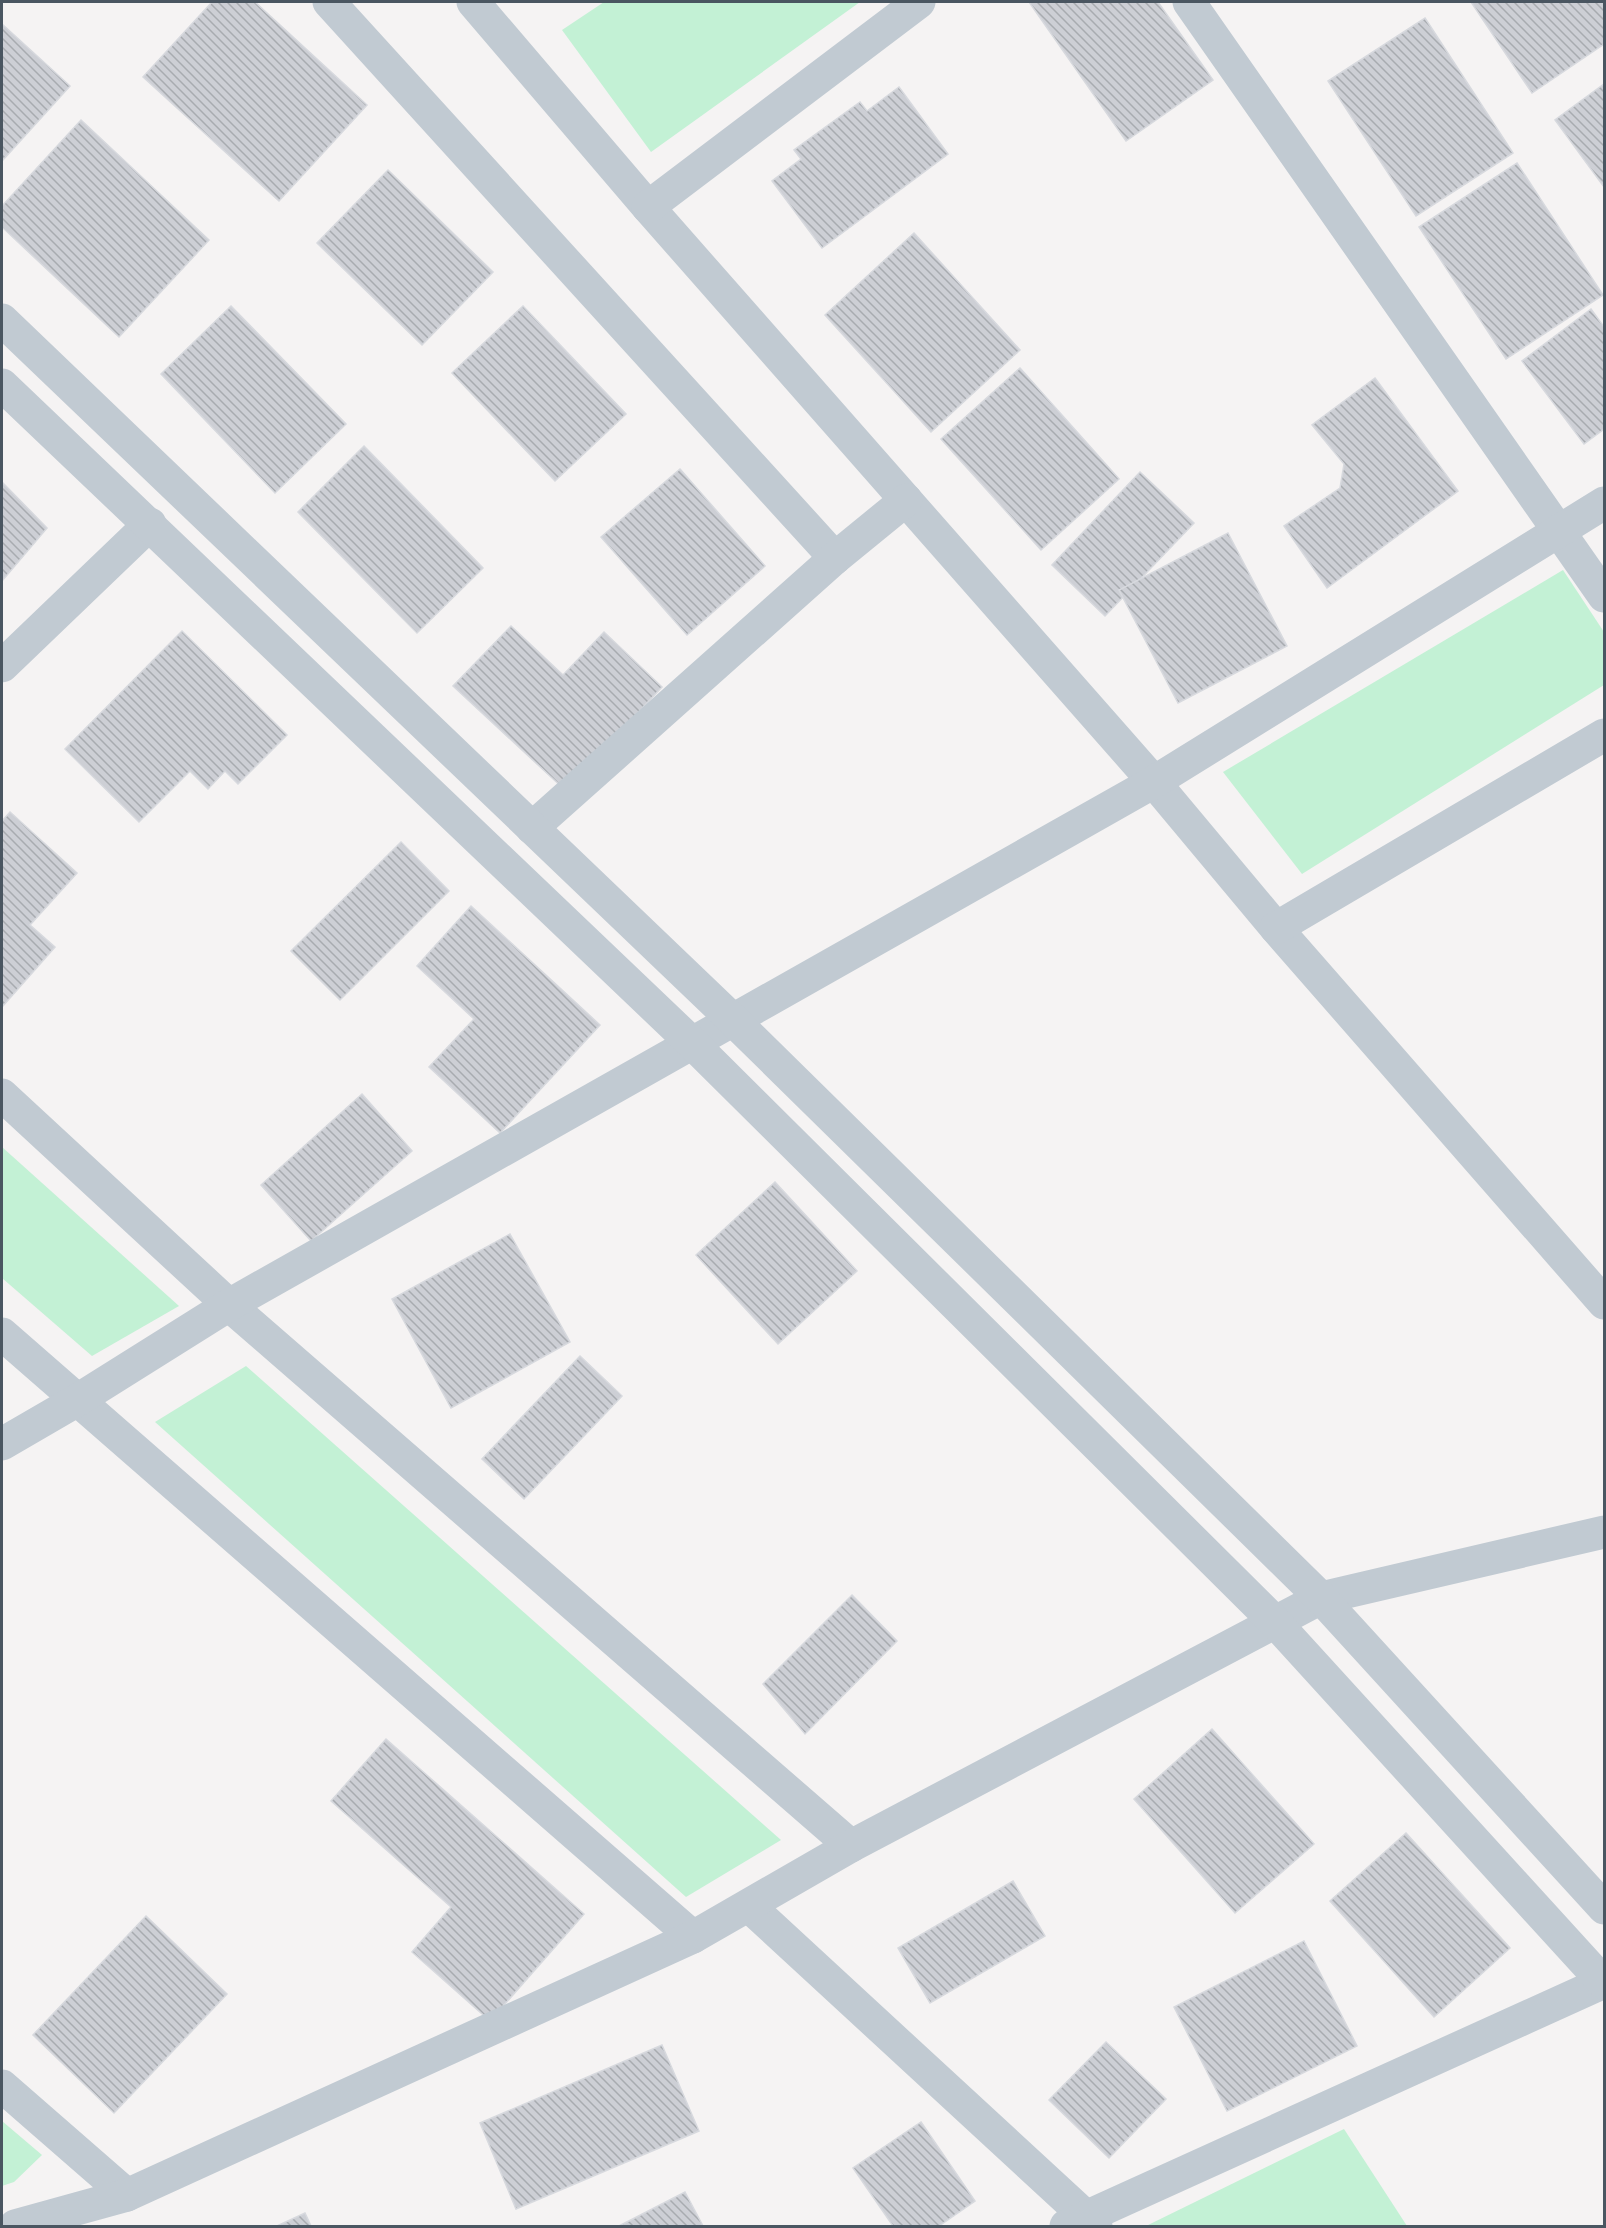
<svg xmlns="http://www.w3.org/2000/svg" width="1606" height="2228" font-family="'Alegreya Sans',sans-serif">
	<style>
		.green { fill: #c3f1d5 }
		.building { fill: url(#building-back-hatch); stroke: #d7d9de; stroke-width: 1.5 }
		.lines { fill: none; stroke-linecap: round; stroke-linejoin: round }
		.minor { stroke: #c1cad2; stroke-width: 33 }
		.tertiary { stroke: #c1cad2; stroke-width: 33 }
	</style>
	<defs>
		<pattern id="building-back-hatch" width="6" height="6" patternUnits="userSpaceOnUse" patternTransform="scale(1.5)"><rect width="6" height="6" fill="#cdcfd5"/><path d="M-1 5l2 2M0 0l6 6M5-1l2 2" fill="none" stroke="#a8abb0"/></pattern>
	</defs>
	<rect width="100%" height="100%" fill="#f5f3f3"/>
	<!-- green -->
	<g class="green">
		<polygon points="604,2 860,2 651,152 562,30"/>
		<polygon points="1563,570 1604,632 1604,685 1302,874 1223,772"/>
		<polygon points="2,1147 179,1306 92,1356 2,1278"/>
		<polygon points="246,1366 781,1840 686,1897 155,1422"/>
		<polygon points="2,2121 42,2155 14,2182 2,2186"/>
		<polygon points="1344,2129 1407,2226 1146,2226"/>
	</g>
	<!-- building -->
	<g class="building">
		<polygon points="212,2 255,2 367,105 279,201 143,77"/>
		<polygon points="1029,2 1158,2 1213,80 1126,141"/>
		<polygon points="1471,2 1604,2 1604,44 1532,93"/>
		<polygon points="1425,18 1513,153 1416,216 1328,81"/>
		<polygon points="2,24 70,86 2,161"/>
		<polygon points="1604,84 1604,187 1555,120"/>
		<polygon points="899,87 948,154 822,248 772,181 801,159 794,150 860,102 867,111"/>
		<polygon points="81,120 209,240 119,337 2,227 2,206"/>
		<polygon points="1517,163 1603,295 1506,359 1419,227"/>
		<polygon points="388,170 493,272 422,345 317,243"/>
		<polygon points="914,233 1020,350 931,432 825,315"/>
		<polygon points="231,306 346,424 275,493 161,374"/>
		<polygon points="523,306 626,414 555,481 452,373"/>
		<polygon points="1591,309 1604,327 1604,429 1584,444 1522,361"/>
		<polygon points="1020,368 1119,479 1041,550 941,439"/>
		<polygon points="1375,378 1458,491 1327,588 1284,526 1340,488 1344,464 1312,425"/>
		<polygon points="364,446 483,568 417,633 298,512"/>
		<polygon points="680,469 765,566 687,635 601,537"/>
		<polygon points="1140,472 1194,523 1105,616 1052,565"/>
		<polygon points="2,482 47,528 2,581"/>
		<polygon points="1228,533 1287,646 1178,703 1119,590"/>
		<polygon points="511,626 563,675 604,632 662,687 565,790 453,686"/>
		<polygon points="182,631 287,735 238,784 225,771 208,789 190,771 139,822 65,749"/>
		<polygon points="10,812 77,873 30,925 55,947 2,1007 2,821"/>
		<polygon points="401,842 449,891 340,1000 291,951"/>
		<polygon points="471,906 600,1025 500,1133 429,1067 474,1019 417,966"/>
		<polygon points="362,1094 412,1151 311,1241 261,1185"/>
		<polygon points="775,1182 857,1271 778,1344 696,1255"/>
		<polygon points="510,1234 570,1342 451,1408 392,1299"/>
		<polygon points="580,1356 622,1396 524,1499 482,1459"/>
		<polygon points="852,1595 897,1641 805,1734 763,1684"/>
		<polygon points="1212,1729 1314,1844 1235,1913 1134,1799"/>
		<polygon points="386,1739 584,1914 490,2021 412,1952 451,1907 331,1801"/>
		<polygon points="1406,1833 1510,1948 1434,2017 1330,1901"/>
		<polygon points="1013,1881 1045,1936 930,2003 898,1948"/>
		<polygon points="146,1916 227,1994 114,2113 33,2035"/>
		<polygon points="1304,1941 1357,2046 1227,2111 1174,2007"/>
		<polygon points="1106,2042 1166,2099 1109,2158 1049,2100"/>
		<polygon points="662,2045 699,2131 516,2209 480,2123"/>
		<polygon points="921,2122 975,2201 939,2226 893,2226 853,2168"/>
		<polygon points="685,2192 703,2226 619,2226"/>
		<polygon points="305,2213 311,2226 277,2226"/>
	</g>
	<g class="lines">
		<!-- minor -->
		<g class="minor">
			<polyline points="329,2 835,558"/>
			<polyline points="473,2 648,207 1154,782 1276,928 1604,1303"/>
			<polyline points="1189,2 1604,596"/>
			<polyline points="648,207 919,2"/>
			<polyline points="2,666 150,524"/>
			<polyline points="532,828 835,558 906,500"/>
			<polyline points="1276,928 1604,735"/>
			<polyline points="2,1095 229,1305 851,1846"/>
			<polyline points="2,1334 693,1937"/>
			<polyline points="2,1444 76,1401 229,1305 1154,782 1604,503"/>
			<polyline points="749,1906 1096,2226"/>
			<polyline points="2,2086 127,2195"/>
			<polyline points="15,2226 127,2195 693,1937 851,1846 1321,1598 1604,1532"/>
			<polyline points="1066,2226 1604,1982"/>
		</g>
		<!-- tertiary -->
		<g class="tertiary">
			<polyline points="2,320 733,1020 1321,1598 1604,1908"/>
			<polyline points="2,385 692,1043 1275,1622 1604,1983"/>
		</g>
	</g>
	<!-- border -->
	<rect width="1606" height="2228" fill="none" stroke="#4a5661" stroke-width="6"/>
</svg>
